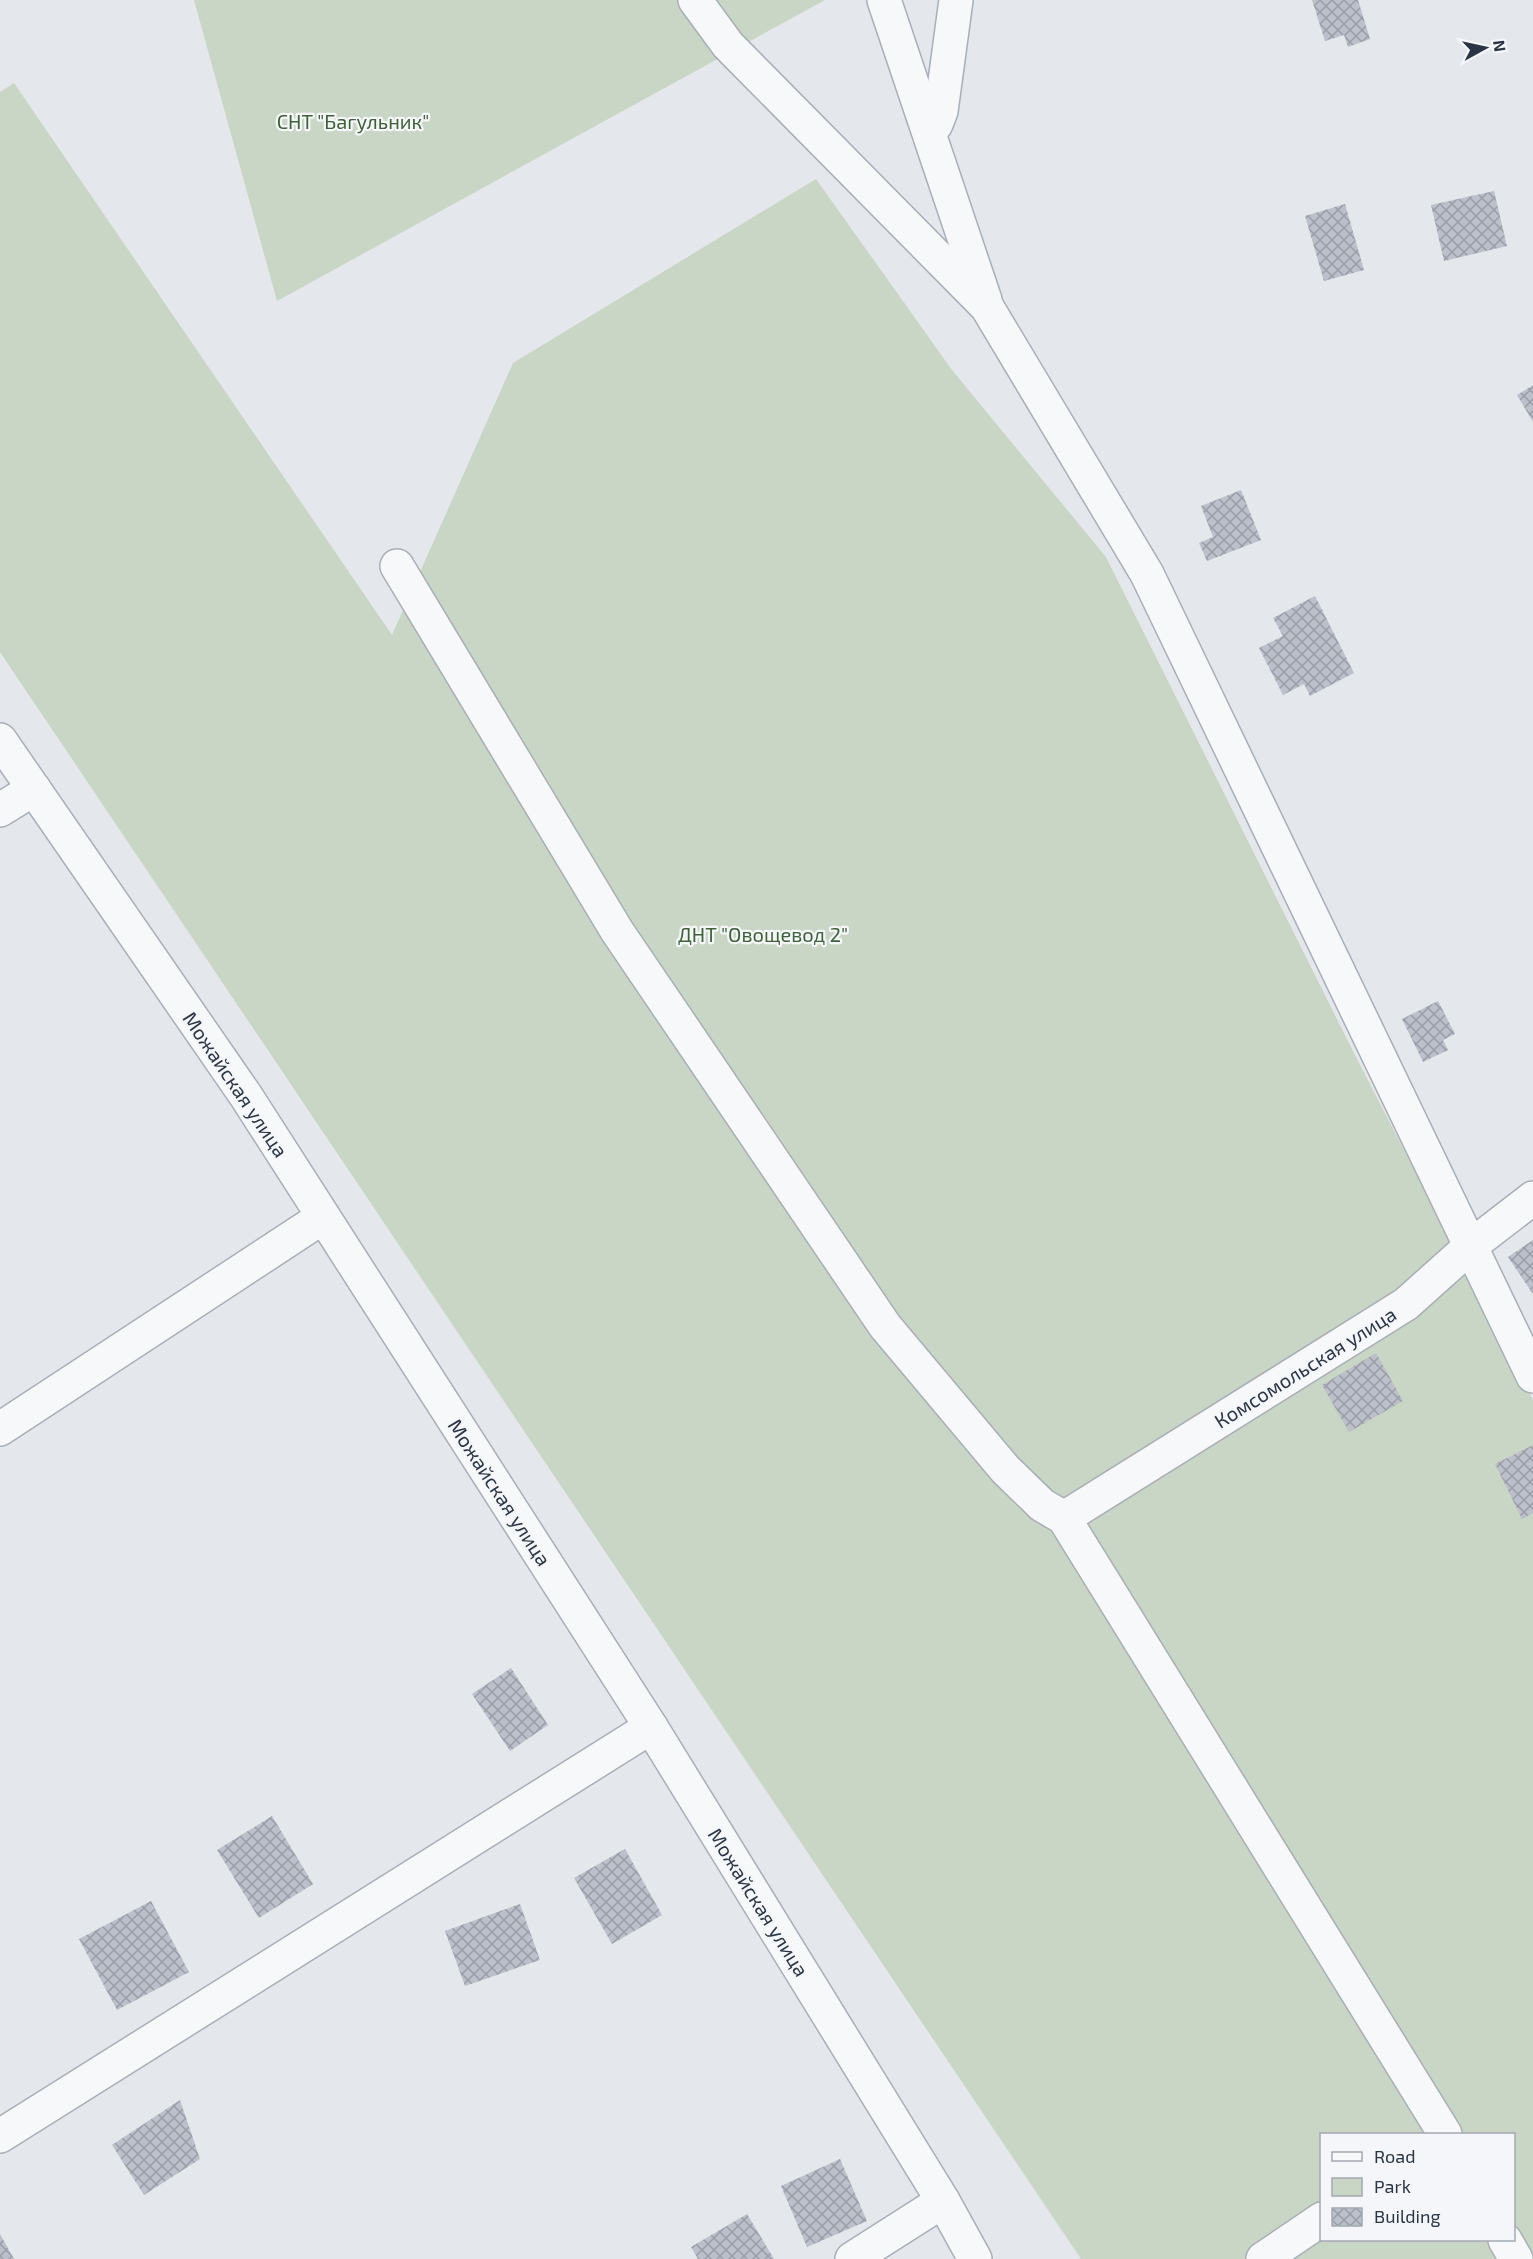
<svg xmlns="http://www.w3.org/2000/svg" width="1533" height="2259" font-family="'Exo 2',sans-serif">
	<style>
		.green { fill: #c9d6c5; fill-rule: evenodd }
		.building { fill: url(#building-cross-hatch) }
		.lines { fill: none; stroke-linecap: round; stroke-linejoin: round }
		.minor-casing { stroke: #a9aeb7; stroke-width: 36 }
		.minor { stroke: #f7f8fa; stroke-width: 33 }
		.labels { text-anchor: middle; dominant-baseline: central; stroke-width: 4.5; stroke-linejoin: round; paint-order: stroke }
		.park-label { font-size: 20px; fill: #3f6138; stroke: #f4f6f9 }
		.street-label { font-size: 20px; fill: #2b3445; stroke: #f4f6f9 }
	</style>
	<defs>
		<pattern id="building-cross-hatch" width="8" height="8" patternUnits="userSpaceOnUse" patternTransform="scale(1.5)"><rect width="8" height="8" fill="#bbc0ca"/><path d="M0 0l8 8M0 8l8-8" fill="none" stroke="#989da6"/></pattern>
	</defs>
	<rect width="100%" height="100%" fill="#e4e7ec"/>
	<!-- green -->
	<g class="green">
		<polygon points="194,0 825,0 277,301"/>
		<path d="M14,83L392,635L513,363L816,179L952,370L1106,557L1355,1055L1533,1400V2259H1081L0,652V92ZM1322,2134H1514V2240H1322Z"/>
	</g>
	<!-- building -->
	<g class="building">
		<polygon points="1312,0 1358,0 1370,39 1348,47 1344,35 1325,41"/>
		<polygon points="1494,191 1507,246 1444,261 1431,205"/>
		<polygon points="1345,204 1364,270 1324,281 1305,216"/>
		<polygon points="1533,385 1533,422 1517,395"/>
		<polygon points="1241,490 1261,540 1207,561 1199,543 1213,537 1201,506"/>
		<polygon points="1315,596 1354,673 1310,696 1304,684 1283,695 1259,648 1283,636 1273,618"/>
		<polygon points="1438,1001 1455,1034 1443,1040 1448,1050 1423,1062 1402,1019"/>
		<polygon points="1533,1240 1533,1294 1508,1257"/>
		<polygon points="1376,1353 1403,1401 1349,1432 1322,1385"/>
		<polygon points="1533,1445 1533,1513 1522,1519 1495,1464"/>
		<polygon points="511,1668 548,1725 510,1751 472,1694"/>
		<polygon points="272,1816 313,1884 259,1918 217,1850"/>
		<polygon points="625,1849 662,1915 612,1944 574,1878"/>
		<polygon points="151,1901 189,1972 117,2010 79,1939"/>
		<polygon points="520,1904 540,1960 465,1986 445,1931"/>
		<polygon points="180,2100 200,2159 144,2195 112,2145"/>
		<polygon points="840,2159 867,2221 807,2247 781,2186"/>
		<polygon points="747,2214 774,2259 698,2259 691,2247"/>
		<polygon points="0,2234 14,2259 0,2259"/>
	</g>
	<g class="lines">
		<defs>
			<g id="minor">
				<polyline points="695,0 728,45 987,307 1147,574 1533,1376"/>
				<polyline points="884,0 985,300"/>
				<polyline points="928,128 936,124 941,111 956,0"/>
				<polyline points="397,566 617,931 885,1326 1005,1469 1042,1505 1064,1518 1445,2134"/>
				<polyline points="0,740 246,1096 651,1727 943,2201 975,2259"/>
				<polyline points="0,810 34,789"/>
				<polyline points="0,1429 323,1217"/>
				<polyline points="1064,1518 1406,1304 1472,1245 1533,1198"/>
				<polyline points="0,2136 651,1727"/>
				<polyline points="1505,2240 1516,2259"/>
				<polyline points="852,2259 943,2201"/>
				<polyline points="1263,2259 1322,2219"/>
			</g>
		</defs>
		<!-- minor casing -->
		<use href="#minor" class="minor-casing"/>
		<!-- minor -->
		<use href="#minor" class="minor"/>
	</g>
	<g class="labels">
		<!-- park labels -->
		<g class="park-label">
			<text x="353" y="121">СНТ "Багульник"</text>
			<text x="763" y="934">ДНТ "Овощевод 2"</text>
		</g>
		<!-- street labels -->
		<g class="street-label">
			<text transform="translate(236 1084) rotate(56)">Можайская улица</text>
			<text transform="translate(1305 1367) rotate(-32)">Комсомольская улица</text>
			<text transform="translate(500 1492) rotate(57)">Можайская улица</text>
			<text transform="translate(759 1902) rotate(58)">Можайская улица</text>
		</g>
	</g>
	<!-- legend -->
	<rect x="1320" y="2133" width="195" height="108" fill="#f4f6f9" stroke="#a4a8b1" stroke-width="1.5"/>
	<rect x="1332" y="2152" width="30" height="9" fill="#f7f8fa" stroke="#a4a8b1" stroke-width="1.5"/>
	<text x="1374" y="2163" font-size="18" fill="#2b3445">Road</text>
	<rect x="1332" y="2178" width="30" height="18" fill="#c9d6c5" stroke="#a4a8b1" stroke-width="1.5"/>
	<text x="1374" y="2193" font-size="18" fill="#2b3445">Park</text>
	<rect x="1332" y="2208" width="30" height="18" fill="url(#building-cross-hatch)" stroke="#a4a8b1" stroke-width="1.5"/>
	<text x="1374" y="2223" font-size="18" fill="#2b3445">Building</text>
	<!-- north arrow -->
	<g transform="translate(1485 48) rotate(82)" stroke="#f4f6f9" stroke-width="4.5" paint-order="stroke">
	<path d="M0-4.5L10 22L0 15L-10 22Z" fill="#2b3445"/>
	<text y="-9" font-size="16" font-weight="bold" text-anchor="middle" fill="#2b3445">N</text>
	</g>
</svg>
